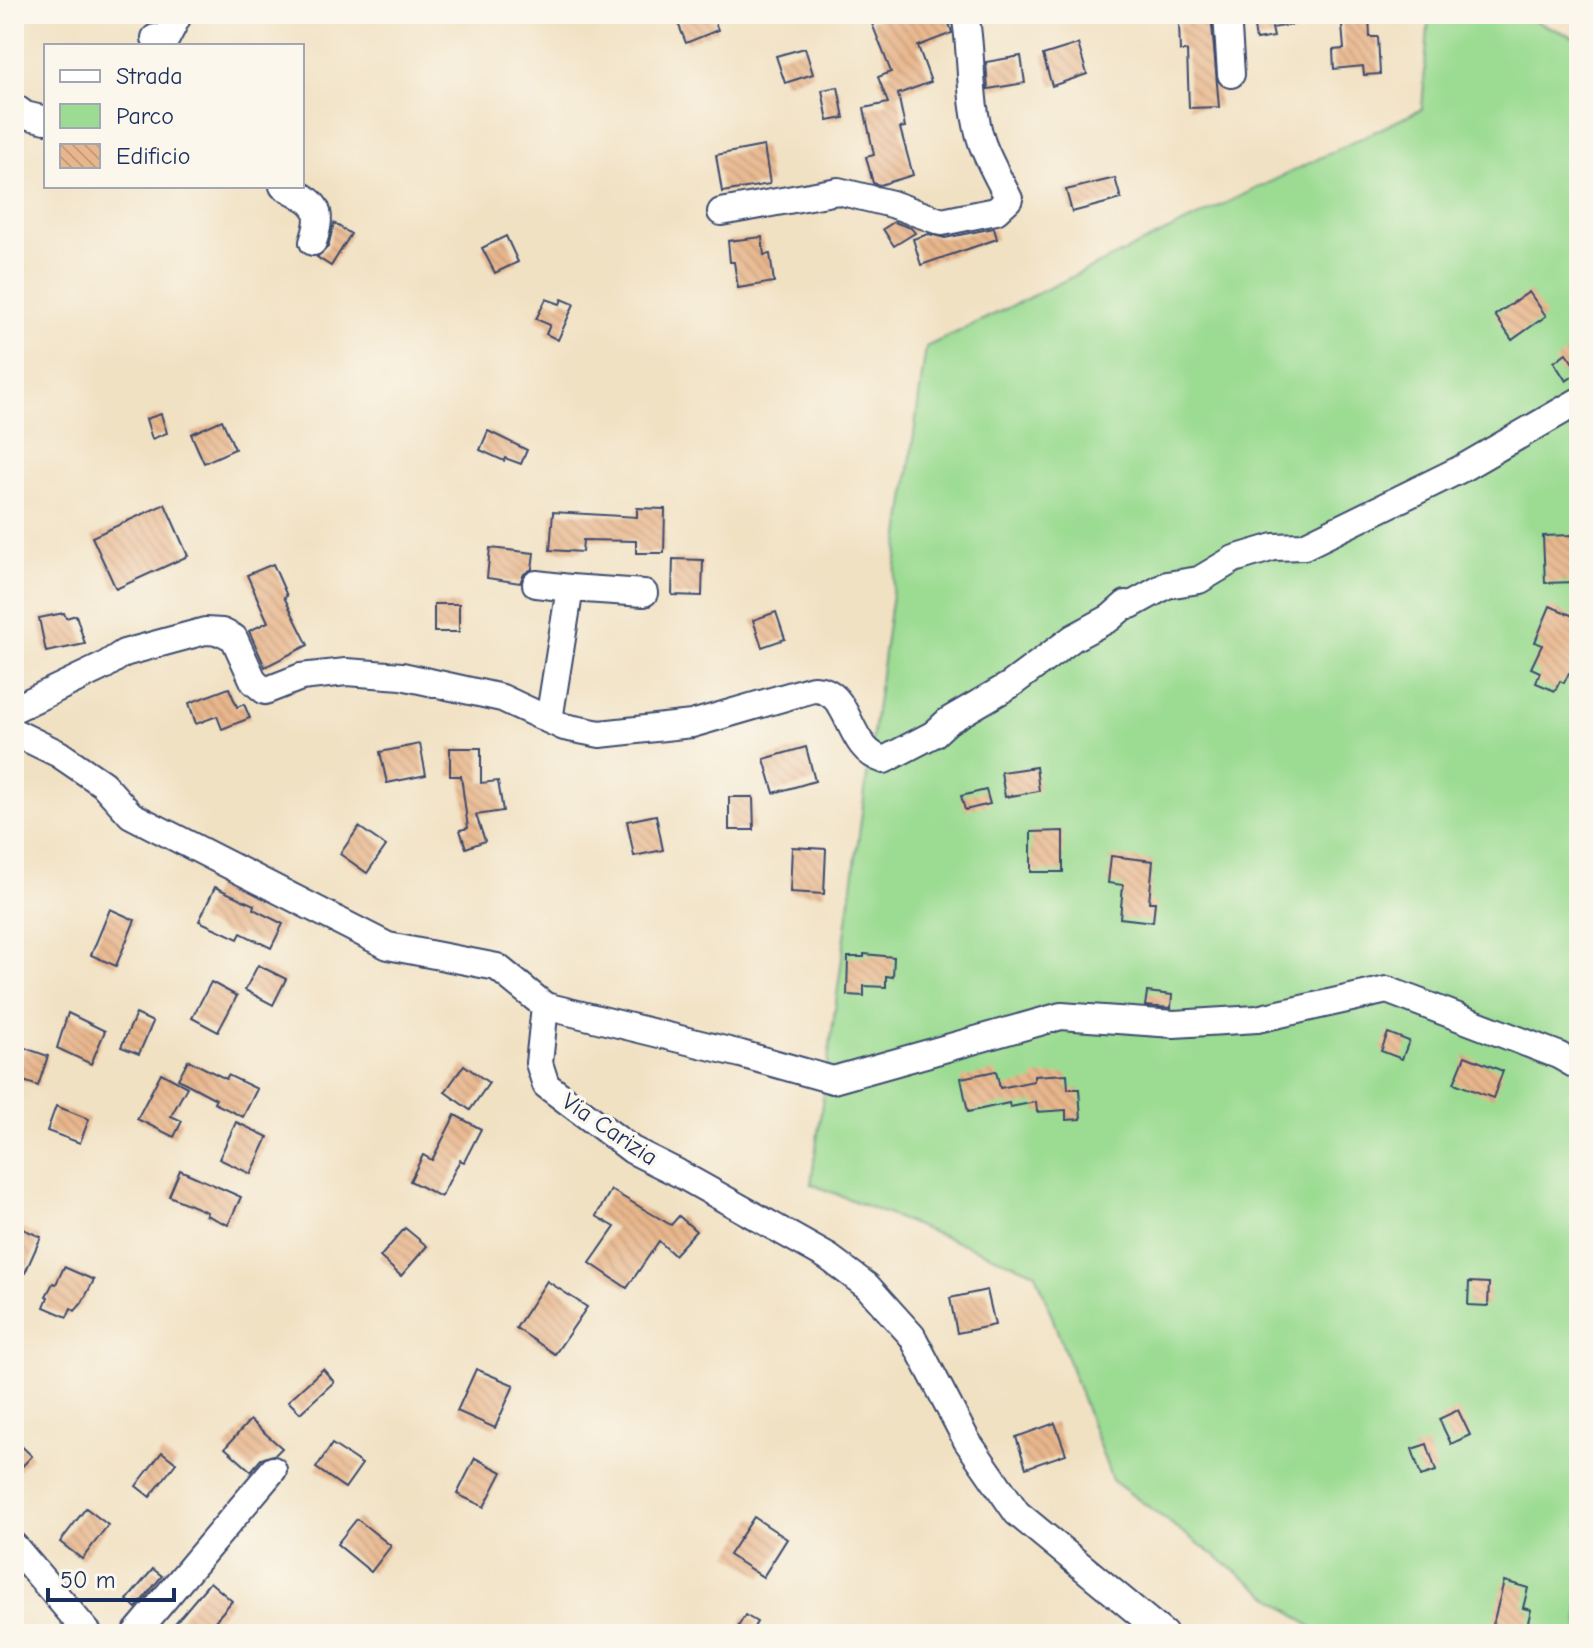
<svg xmlns="http://www.w3.org/2000/svg" width="1593" height="1648" font-family="'Comic Neue',sans-serif">
	<style>
		.green { fill: #9bdb92; stroke: #5b8578; stroke-width: 2 }
		.building { fill: url(#building-back-hatch) }
		.lines { fill: none; stroke-linecap: round; stroke-linejoin: round }
		.minor-casing { stroke: #3b4a6d; stroke-width: 30 }
		.minor { stroke: #fff; stroke-width: 26 }
		.labels { text-anchor: middle; dominant-baseline: central; stroke-width: 7; stroke-linejoin: round; paint-order: stroke }
		.street-label { font-size: 24px; fill: #1b2f5e; stroke: #fbf7ec }
	</style>
	<defs>
		<pattern id="building-back-hatch" width="6" height="6" patternUnits="userSpaceOnUse" patternTransform="scale(2)"><rect width="6" height="6" fill="#e8b68c"/><path d="M-1 5l2 2M0 0l6 6M5-1l2 2" fill="none" stroke="#c69d7b"/></pattern>
	</defs>
	<rect width="100%" height="100%" fill="#fbf7ec"/>
	<filter id="ink" filterUnits="userSpaceOnUse"><feTurbulence type="fractalNoise" baseFrequency=".0125" numOctaves="2"/><feDisplacementMap in="SourceGraphic" scale="16" xChannelSelector="R" yChannelSelector="G"/><feConvolveMatrix kernelMatrix="1 2 1 2 8 2 1 2 1" color-interpolation-filters="sRGB"/></filter>
	<filter id="wash" filterUnits="userSpaceOnUse"><feTurbulence type="fractalNoise" baseFrequency=".006" numOctaves="4" result="noise"/><feDisplacementMap in="SourceGraphic" scale="32" xChannelSelector="R" yChannelSelector="G"/><feGaussianBlur stdDeviation="1.8" result="paint"/><feColorMatrix in="noise" values="0 0 0 0 0 0 0 0 0 0 0 0 0 0 0 0 0 1.4 0 .05"/><feComposite in="paint" operator="in"/></filter>
	<g filter="url(#wash)">
		<rect width="100%" height="100%" fill="#f1e1c3"/>
		<!-- green -->
		<polygon class="green" points="1429,14 1517,14 1579,39 1579,1634 1321,1634 1112,1480 1036,1273 811,1184 926,347 1422,109"/>
		<g id="blocks">
			<!-- building -->
			<g class="building">
				<polygon points="701,14 712,14 718,30 686,43 678,23"/>
				<polygon points="887,14 946,14 952,33 918,46 931,82 898,94 905,127 900,128 913,175 880,185 873,183 866,157 874,155 864,108 888,103 878,77 891,72 871,21"/>
				<polygon points="1191,14 1211,14 1219,107 1189,108 1187,51 1180,51 1179,23 1191,23"/>
				<polygon points="1252,14 1312,14 1313,21 1272,28 1274,37 1256,40"/>
				<polygon points="1341,14 1369,14 1370,37 1378,37 1380,74 1364,75 1363,66 1334,69 1333,50 1344,49"/>
				<polygon points="1078,44 1087,74 1052,86 1043,55"/>
				<polygon points="805,48 813,74 785,83 776,56"/>
				<polygon points="1021,56 1025,83 988,89 986,62"/>
				<polygon points="838,87 844,118 828,121 822,90"/>
				<polygon points="764,146 770,184 722,192 716,155"/>
				<polygon points="1115,178 1121,199 1072,212 1066,190"/>
				<polygon points="894,222 911,228 915,233 894,246 883,229"/>
				<polygon points="334,223 351,234 331,266 317,257 328,247"/>
				<polygon points="994,228 997,239 921,265 913,239 929,234 945,238"/>
				<polygon points="506,236 518,262 495,273 482,248"/>
				<polygon points="762,237 764,255 770,254 774,282 738,288 734,262 730,262 728,241"/>
				<polygon points="1529,292 1546,316 1512,340 1495,315"/>
				<polygon points="546,299 560,304 562,299 574,304 558,340 546,334 550,325 536,319"/>
				<polygon points="1566,353 1579,372 1566,381 1554,362"/>
				<polygon points="161,414 167,433 152,439 146,419"/>
				<polygon points="222,420 235,449 204,463 191,434"/>
				<polygon points="488,431 527,450 521,464 505,458 504,461 480,450"/>
				<polygon points="165,504 188,556 116,589 92,537"/>
				<polygon points="637,508 665,509 664,553 636,553 636,541 583,540 582,552 550,550 553,512 637,517"/>
				<polygon points="1573,535 1576,582 1545,583 1543,536"/>
				<polygon points="490,548 534,553 532,569 524,574 520,583 487,578"/>
				<polygon points="673,559 703,560 702,596 672,595"/>
				<polygon points="273,564 287,596 284,597 308,645 265,667 249,631 268,622 247,575"/>
				<rect x="434" y="604" width="25" height="28"/>
				<polygon points="1550,606 1578,618 1574,628 1579,630 1579,678 1569,673 1564,683 1560,681 1555,691 1536,683 1540,672 1531,668 1542,645 1535,642"/>
				<polygon points="776,612 785,639 762,647 753,620"/>
				<polygon points="64,613 66,618 76,615 85,644 46,652 39,618"/>
				<polygon points="229,688 237,707 244,704 250,718 222,729 217,716 196,724 189,703"/>
				<polygon points="420,744 426,775 387,783 380,752"/>
				<polygon points="806,747 815,781 774,793 764,759"/>
				<polygon points="450,748 481,748 481,783 498,781 503,811 476,815 485,841 466,848 460,830 468,828 461,776 450,776"/>
				<polygon points="1036,767 1039,791 1005,797 1001,772"/>
				<polygon points="986,790 990,804 965,810 961,796"/>
				<polygon points="729,797 753,797 754,830 729,830"/>
				<polygon points="656,815 663,850 634,856 627,821"/>
				<polygon points="359,827 386,846 367,873 340,854"/>
				<polygon points="1063,831 1063,872 1031,872 1031,832"/>
				<polygon points="792,847 826,849 824,894 790,892"/>
				<polygon points="1111,856 1153,861 1149,902 1155,902 1153,922 1120,918 1123,885 1108,883"/>
				<polygon points="215,887 254,905 253,909 283,924 271,948 241,933 238,939 199,921"/>
				<polygon points="110,909 135,920 116,966 91,955"/>
				<polygon points="864,954 894,957 893,977 886,976 886,987 864,986 864,996 847,995 848,957 864,957"/>
				<polygon points="258,965 286,979 273,1005 245,990"/>
				<polygon points="211,982 237,996 218,1032 192,1018"/>
				<polygon points="1147,992 1172,995 1171,1008 1145,1006"/>
				<polygon points="68,1013 105,1031 91,1064 57,1048"/>
				<polygon points="136,1014 153,1022 139,1054 121,1047"/>
				<polygon points="1388,1033 1409,1041 1402,1059 1381,1051"/>
				<polygon points="25,1048 48,1056 38,1086 15,1078"/>
				<polygon points="1465,1056 1503,1071 1493,1098 1454,1083"/>
				<polygon points="188,1060 226,1079 228,1075 257,1089 243,1117 214,1103 216,1099 178,1079"/>
				<polygon points="464,1065 489,1083 470,1110 445,1092"/>
				<polygon points="996,1071 1000,1088 1034,1081 1034,1076 1067,1074 1068,1089 1079,1089 1081,1119 1066,1120 1066,1110 1037,1112 1036,1102 1010,1107 1009,1103 968,1112 961,1078"/>
				<polygon points="161,1073 187,1087 171,1116 182,1121 174,1137 137,1119"/>
				<polygon points="56,1106 89,1119 80,1143 47,1131"/>
				<polygon points="455,1115 481,1129 464,1162 460,1160 441,1197 410,1181 423,1155 432,1160"/>
				<polygon points="236,1122 268,1137 251,1174 219,1159"/>
				<polygon points="180,1170 241,1197 228,1225 206,1215 207,1212 169,1196"/>
				<polygon points="611,1190 671,1225 679,1216 696,1231 674,1255 659,1241 627,1288 590,1263 615,1227 596,1216"/>
				<polygon points="14,1225 41,1237 25,1273 14,1268"/>
				<polygon points="405,1228 427,1246 401,1276 380,1257"/>
				<polygon points="64,1267 94,1280 82,1303 75,1311 71,1308 67,1317 44,1307 48,1297 46,1296 53,1283 56,1284"/>
				<polygon points="547,1281 587,1307 555,1354 516,1328"/>
				<polygon points="1469,1282 1489,1283 1488,1306 1468,1305"/>
				<polygon points="987,1290 995,1325 957,1333 950,1298"/>
				<polygon points="323,1369 334,1382 300,1413 288,1401"/>
				<polygon points="476,1369 514,1385 495,1428 457,1411"/>
				<polygon points="1458,1410 1470,1435 1451,1444 1439,1419"/>
				<polygon points="250,1420 282,1448 276,1454 261,1459 251,1471 225,1448"/>
				<polygon points="1055,1423 1066,1454 1026,1468 1016,1437"/>
				<polygon points="14,1439 32,1456 14,1475"/>
				<polygon points="332,1444 362,1464 345,1488 316,1468"/>
				<polygon points="1427,1444 1436,1471 1421,1476 1412,1449"/>
				<polygon points="162,1452 176,1463 150,1497 136,1486"/>
				<polygon points="475,1458 502,1472 484,1507 457,1494"/>
				<polygon points="86,1508 108,1525 82,1559 60,1542"/>
				<polygon points="754,1517 787,1539 763,1577 729,1555"/>
				<polygon points="357,1519 391,1546 371,1572 337,1544"/>
				<polygon points="153,1569 162,1576 136,1608 127,1600"/>
				<polygon points="1504,1581 1528,1588 1523,1608 1531,1610 1525,1634 1492,1628"/>
				<polygon points="210,1582 232,1601 204,1634 166,1634"/>
				<polygon points="745,1615 757,1622 750,1634 734,1634"/>
			</g>
		</g>
	</g>
	<g filter="url(#ink)">
		<use href="#blocks" fill-opacity="0" stroke="#3b4a6d" stroke-width="2"/>
		<g class="lines">
			<defs>
				<g id="minor">
					<polyline points="1227,14 1231,74"/>
					<polyline points="155,38 166,39 179,14"/>
					<polyline points="14,107 25,115 46,120"/>
					<path d="M283,186C315,202 325,206 313,242"/>
					<path d="M721,212L838,191L892,204L942,222L996,211L1009,199C1000,181 989,162 982,143C968,102 973,56 965,14"/>
					<polyline points="536,584 570,588"/>
					<path d="M14,709L104,666L124,653L205,631L222,632L234,638L254,682L265,691L301,677L346,672L402,676L502,698L564,727L600,734L692,724L813,689C853,689 844,748 884,760L934,734L948,721L1010,685L1073,638L1110,618L1126,604L1131,605L1167,585L1199,580L1234,559L1274,547L1304,546L1461,469L1579,401"/>
					<polyline points="549,720 570,588 644,593"/>
					<polyline points="14,732 59,754 103,784 131,815 388,946 497,967 545,1006 539,1063 546,1085 632,1150 678,1173 828,1257 867,1286 912,1336 967,1441 1017,1513 1164,1634"/>
					<polyline points="545,1006 741,1054 833,1080 1061,1016 1174,1024 1257,1019 1387,990 1558,1055 1579,1067"/>
					<polyline points="14,1546 89,1634"/>
					<polyline points="135,1634 273,1470"/>
				</g>
			</defs>
			<!-- minor casing -->
			<use href="#minor" class="minor-casing"/>
			<!-- minor -->
			<use href="#minor" class="minor"/>
		</g>
	</g>
	<g class="labels">
		<!-- street labels -->
		<g class="street-label">
			<text transform="translate(610 1129) rotate(34)">Via Carizia</text>
		</g>
	</g>
	<!-- margin -->
	<rect width="1593" height="1648" fill="none" stroke="#fbf7ec" stroke-width="48"/>
	<!-- legend -->
	<rect x="44" y="44" width="260" height="144" fill="#fbf7ec" stroke="#a1a7b3" stroke-width="2"/>
	<rect x="60" y="70" width="40" height="12" fill="#ffffff" stroke="#a1a7b3" stroke-width="2"/>
	<text x="116" y="84" font-size="24" fill="#1b2f5e">Strada</text>
	<rect x="60" y="104" width="40" height="24" fill="#9bdb92" stroke="#a1a7b3" stroke-width="2"/>
	<text x="116" y="124" font-size="24" fill="#1b2f5e">Parco</text>
	<rect x="60" y="144" width="40" height="24" fill="url(#building-back-hatch)" stroke="#a1a7b3" stroke-width="2"/>
	<text x="116" y="164" font-size="24" fill="#1b2f5e">Edificio</text>
	<!-- scale -->
	<path d="M48 1588v12h126v-12" fill="none" stroke="#1b2f5e" stroke-width="4"/>
	<text x="60" y="1588" font-size="24" fill="#1b2f5e" stroke="#fbf7ec" stroke-width="6" paint-order="stroke">50 m</text>
</svg>
